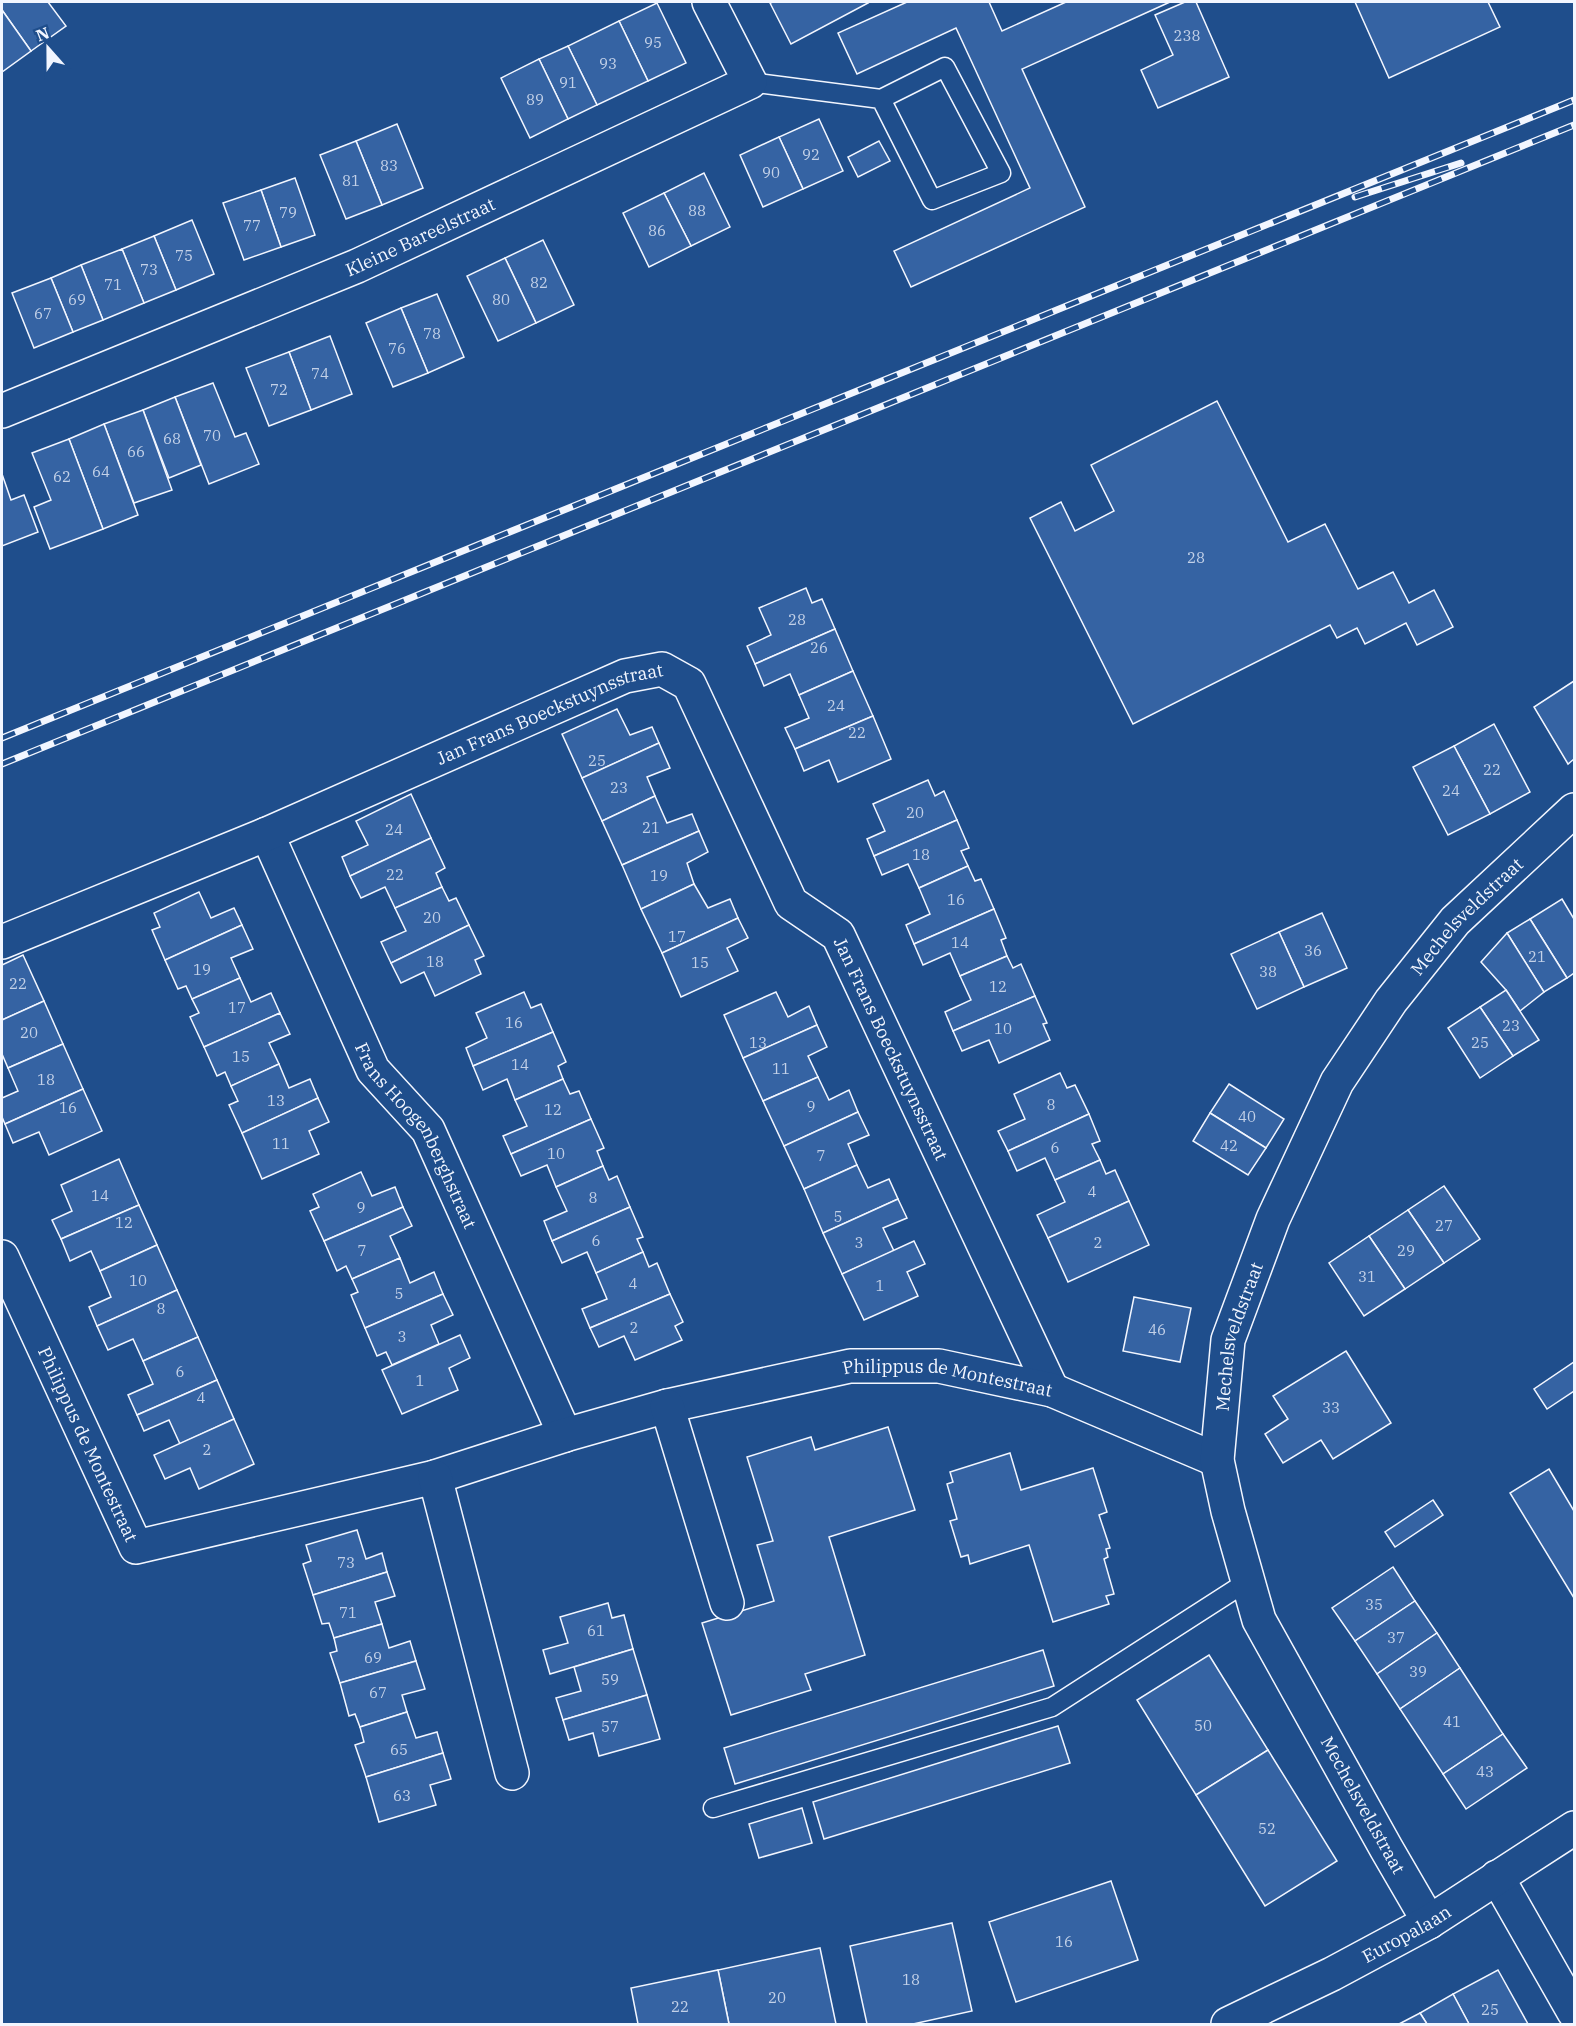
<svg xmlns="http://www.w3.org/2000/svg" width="1576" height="2026" font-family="'IBM Plex Serif',serif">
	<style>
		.building { fill: #3563a3; stroke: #f2f6ff; stroke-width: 1.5 }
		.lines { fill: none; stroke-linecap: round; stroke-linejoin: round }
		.service-casing { stroke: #f2f6ff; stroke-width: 21 }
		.minor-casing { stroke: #f2f6ff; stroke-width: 36 }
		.tertiary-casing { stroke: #f2f6ff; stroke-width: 36 }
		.service { stroke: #1f4e8c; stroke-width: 18 }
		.minor { stroke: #1f4e8c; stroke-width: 33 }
		.tertiary { stroke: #1f4e8c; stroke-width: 33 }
		.rail-casing { stroke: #f2f6ff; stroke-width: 7 }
		.rail { stroke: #1f4e8c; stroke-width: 4.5; stroke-dasharray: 14; stroke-linecap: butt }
		.labels { text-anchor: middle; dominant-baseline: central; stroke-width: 4.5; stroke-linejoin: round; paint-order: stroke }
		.number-label { font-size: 15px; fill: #c3d1e8 }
		.street-label { font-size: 18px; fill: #f2f6ff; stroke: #1f4e8c }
	</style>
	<rect width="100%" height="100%" fill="#1f4e8c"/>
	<!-- building -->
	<g class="building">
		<polygon points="2,2 48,2 66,26 31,51 2,10"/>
		<polygon points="773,2 867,2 868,3 791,44 770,3"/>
		<polygon points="907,2 989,2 1002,31 1066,2 1170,2 1022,69 1085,207 911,287 894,251 1030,188 956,28 857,74 838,33"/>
		<polygon points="1185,2 1196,2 1229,77 1158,108 1141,70 1173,55 1155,15"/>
		<polygon points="1355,2 1488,2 1500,27 1389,78"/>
		<polygon points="657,3 686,63 648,81 619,21"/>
		<polygon points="2,10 31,51 2,72"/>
		<polygon points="619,21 648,81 597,105 568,46"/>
		<polygon points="568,46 597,105 568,119 539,59"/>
		<polygon points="539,59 568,119 530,138 501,78"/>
		<polygon points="819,119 843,171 803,189 779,137"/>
		<polygon points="397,124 423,188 382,205 356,141"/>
		<polygon points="779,137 803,189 763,207 740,155"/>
		<polygon points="356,141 382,205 346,219 320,155"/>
		<polygon points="879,141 890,161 858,177 848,157"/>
		<polygon points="704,173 730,227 691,246 664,193"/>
		<polygon points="295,178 315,235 281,247 261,190"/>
		<polygon points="261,190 281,247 244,260 223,203"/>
		<polygon points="664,193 691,246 649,267 623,213"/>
		<polygon points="192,220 214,274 176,290 154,236"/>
		<polygon points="154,236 176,290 144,303 122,249"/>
		<polygon points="543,240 574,305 536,323 505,258"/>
		<polygon points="122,249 144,303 103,320 81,265"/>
		<polygon points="505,258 536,323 498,341 467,276"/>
		<polygon points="81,265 103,320 73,332 51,278"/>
		<polygon points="51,278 73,332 34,348 12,293"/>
		<polygon points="437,294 464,357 428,373 401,308"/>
		<polygon points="401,308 428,373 393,387 366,323"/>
		<polygon points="330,336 352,394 311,410 289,352"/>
		<polygon points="289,352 311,410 269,426 246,368"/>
		<polygon points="213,383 235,437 246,433 259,464 209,484 175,397"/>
		<polygon points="175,397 201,465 169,478 143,410"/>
		<polygon points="1217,401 1288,542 1325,524 1358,589 1393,572 1409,603 1434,590 1453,627 1417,645 1406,623 1365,644 1357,628 1337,638 1330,625 1133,724 1030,518 1061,502 1075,531 1114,511 1091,465"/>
		<polygon points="143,410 172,490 134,503 104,424"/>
		<polygon points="104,424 138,515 103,529 69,439"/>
		<polygon points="69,439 103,529 50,549 34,507 51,500 32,453"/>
		<polygon points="2,474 11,500 24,495 38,532 2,546"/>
		<polygon points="806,588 812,603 822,599 835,629 755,664 747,646 771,635 759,608"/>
		<polygon points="835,629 853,671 799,695 790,674 764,686 755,664"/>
		<polygon points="853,671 873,716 795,749 785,728 809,718 799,695"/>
		<polygon points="1574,681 1574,759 1568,764 1534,707"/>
		<polygon points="617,709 630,735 652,727 659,743 582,778 562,734"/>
		<polygon points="873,716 891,759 838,782 829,760 804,771 795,749"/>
		<polygon points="1494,724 1530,792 1490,814 1454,746"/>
		<polygon points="659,743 670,768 647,777 655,796 602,821 582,778"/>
		<polygon points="1454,746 1490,814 1448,835 1413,767"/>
		<polygon points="928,780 935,796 944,791 957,820 874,856 867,839 885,831 873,804"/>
		<polygon points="411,794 431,838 350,876 342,857 368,845 356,821"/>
		<polygon points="655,796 667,823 692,814 699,831 622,865 602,821"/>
		<polygon points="957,820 969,848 961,851 968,866 919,888 908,864 882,875 874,856"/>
		<polygon points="699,831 708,852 687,863 694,884 641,909 622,865"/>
		<polygon points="431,838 445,868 436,873 442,887 395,908 385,887 361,898 350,876"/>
		<polygon points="968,866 975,881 981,879 994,909 914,944 906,925 930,914 919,888"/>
		<polygon points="694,884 708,908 730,899 738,918 662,953 641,909"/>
		<polygon points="442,887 449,901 456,898 469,925 391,963 381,942 406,931 395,908"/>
		<polygon points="199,892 211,918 234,908 242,925 165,960 152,930 160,927 154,913"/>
		<polygon points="1562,899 1574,919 1574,973 1567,978 1530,919"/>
		<polygon points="994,909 1006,938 1001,940 1007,956 960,976 950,953 923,965 914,944"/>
		<polygon points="1322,913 1347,968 1304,987 1279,932"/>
		<polygon points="738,918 748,938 727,948 738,971 681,997 662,953"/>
		<polygon points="1530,919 1567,978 1544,992 1507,933"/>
		<polygon points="242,925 253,949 231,958 240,978 192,999 186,986 178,989 165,960"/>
		<polygon points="469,925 484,956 475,960 481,974 435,996 424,972 401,983 391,963"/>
		<polygon points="1279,932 1304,987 1257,1009 1231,954"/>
		<polygon points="1507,933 1544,992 1520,1011 1506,990 1481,962"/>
		<polygon points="23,955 44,1001 2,1020 2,965"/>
		<polygon points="1007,956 1013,968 1021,964 1035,996 953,1031 945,1012 971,1000 960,976"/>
		<polygon points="240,978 251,1002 271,993 280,1013 204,1047 190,1017 199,1013 192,999"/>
		<polygon points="1506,990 1539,1040 1513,1056 1480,1007"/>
		<polygon points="524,992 531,1008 541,1004 553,1032 473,1066 466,1048 487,1038 476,1013"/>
		<polygon points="776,992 788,1017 809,1006 817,1025 743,1058 724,1015"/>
		<polygon points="1035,996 1047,1023 1043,1024 1050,1040 999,1063 989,1040 962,1051 953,1031"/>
		<polygon points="44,1001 63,1044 8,1068 2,1054 2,1020"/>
		<polygon points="1480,1007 1513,1056 1480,1078 1448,1028"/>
		<polygon points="280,1013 290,1034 269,1043 279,1064 231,1086 225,1072 217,1076 204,1047"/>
		<polygon points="817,1025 827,1047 808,1056 818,1077 763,1101 743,1058"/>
		<polygon points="553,1032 566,1062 558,1066 563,1079 515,1100 507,1079 483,1090 473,1066"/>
		<polygon points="63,1044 83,1089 5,1124 2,1117 2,1098 18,1091 8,1068"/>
		<polygon points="279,1064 289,1088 310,1079 318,1098 242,1133 229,1105 238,1101 231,1086"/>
		<polygon points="1060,1073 1067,1088 1075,1085 1089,1114 1008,1151 998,1131 1025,1119 1014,1094"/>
		<polygon points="818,1077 829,1100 849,1090 858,1112 784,1146 763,1101"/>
		<polygon points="563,1079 570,1094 579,1091 591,1119 511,1154 503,1136 527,1126 515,1100"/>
		<polygon points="1229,1084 1284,1119 1266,1148 1210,1113"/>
		<polygon points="83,1089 102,1131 49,1155 39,1132 13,1143 5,1124"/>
		<polygon points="318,1098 329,1122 309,1131 319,1154 262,1179 242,1133"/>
		<polygon points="858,1112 869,1135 848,1144 857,1165 804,1189 784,1146"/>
		<polygon points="1210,1113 1266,1148 1248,1175 1193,1141"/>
		<polygon points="1089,1114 1100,1141 1092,1144 1100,1160 1055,1180 1045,1158 1017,1171 1008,1151"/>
		<polygon points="591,1119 604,1148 597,1151 603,1166 556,1187 547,1165 521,1176 511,1154"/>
		<polygon points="119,1159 139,1205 61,1239 52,1220 72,1211 61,1185"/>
		<polygon points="1100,1160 1106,1174 1115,1170 1129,1201 1048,1238 1037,1215 1065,1202 1055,1180"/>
		<polygon points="857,1165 868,1188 889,1179 898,1199 823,1233 804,1189"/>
		<polygon points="603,1166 609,1180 617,1176 630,1207 552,1241 544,1221 567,1211 556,1187"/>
		<polygon points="361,1172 372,1196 395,1187 403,1207 324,1241 310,1211 319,1207 313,1194"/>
		<polygon points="1444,1186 1480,1239 1444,1263 1408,1210"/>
		<polygon points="898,1199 907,1218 883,1228 894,1251 842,1274 823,1233"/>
		<polygon points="1129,1201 1149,1245 1068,1282 1048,1238"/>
		<polygon points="139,1205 157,1245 100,1271 91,1251 70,1261 61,1239"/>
		<polygon points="403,1207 412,1226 390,1236 400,1258 352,1279 346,1266 337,1271 324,1241"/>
		<polygon points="630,1207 643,1237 637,1239 643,1252 596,1273 587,1252 562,1263 552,1241"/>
		<polygon points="1408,1210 1444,1263 1405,1289 1369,1236"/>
		<polygon points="1369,1236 1405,1289 1364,1316 1329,1263"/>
		<polygon points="914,1241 925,1264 907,1272 918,1296 864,1320 842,1274"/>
		<polygon points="157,1245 177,1290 97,1326 89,1307 111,1297 100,1271"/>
		<polygon points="643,1252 649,1267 657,1263 670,1294 590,1328 582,1309 607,1299 596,1273"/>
		<polygon points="400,1258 410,1283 434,1272 443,1294 365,1328 351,1295 358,1292 352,1279"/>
		<polygon points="177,1290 198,1337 143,1361 133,1339 108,1350 97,1326"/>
		<polygon points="443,1294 453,1315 431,1325 439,1344 392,1365 386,1352 377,1356 365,1328"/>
		<polygon points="670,1294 683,1322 675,1326 682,1340 635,1360 624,1336 599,1347 590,1328"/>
		<polygon points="1134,1297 1191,1308 1180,1362 1123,1351"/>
		<polygon points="460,1335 470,1358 449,1368 458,1390 402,1414 382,1370"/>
		<polygon points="198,1337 217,1380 137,1415 128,1395 153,1384 143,1361"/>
		<polygon points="1346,1351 1391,1423 1333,1459 1321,1440 1283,1463 1265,1434 1288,1419 1273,1396"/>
		<polygon points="1574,1362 1574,1391 1547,1409 1534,1389"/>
		<polygon points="217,1380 234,1419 180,1444 169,1420 144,1431 137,1415"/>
		<polygon points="234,1419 254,1464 199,1489 190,1468 165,1479 154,1455"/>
		<polygon points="888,1427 915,1510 829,1537 865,1655 805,1674 811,1690 731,1715 702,1623 774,1601 757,1545 773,1541 747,1457 811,1437 815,1450"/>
		<polygon points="1010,1453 1021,1490 1093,1468 1107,1512 1099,1515 1110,1548 1106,1549 1108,1557 1104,1559 1114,1594 1106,1596 1109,1604 1053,1622 1029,1545 970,1564 968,1555 961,1557 950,1521 957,1519 947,1484 953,1482 950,1472"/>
		<polygon points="1549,1469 1574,1511 1574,1598 1510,1493"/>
		<polygon points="1433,1500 1443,1515 1395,1547 1385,1532"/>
		<polygon points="357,1530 366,1559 382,1553 387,1572 313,1595 303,1564 311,1561 306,1545"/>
		<polygon points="1393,1567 1415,1601 1355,1641 1332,1608"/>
		<polygon points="387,1572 395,1596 375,1602 382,1624 334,1638 329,1623 322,1624 313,1595"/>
		<polygon points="1415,1601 1437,1633 1377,1674 1355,1641"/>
		<polygon points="608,1603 612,1618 624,1615 633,1649 550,1674 543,1650 568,1643 560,1617"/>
		<polygon points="382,1624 389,1648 410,1641 416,1661 340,1683 330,1653 337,1651 334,1638"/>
		<polygon points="1437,1633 1460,1668 1400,1709 1377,1674"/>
		<polygon points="633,1649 647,1695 563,1720 556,1698 581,1691 574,1667"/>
		<polygon points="1043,1650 1054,1686 735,1784 724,1748"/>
		<polygon points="1209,1655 1268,1750 1196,1795 1137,1700"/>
		<polygon points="416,1661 425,1689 402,1695 407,1712 360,1727 355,1714 349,1716 340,1683"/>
		<polygon points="1460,1668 1503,1734 1443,1774 1400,1709"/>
		<polygon points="647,1695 660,1739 599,1756 593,1733 569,1740 563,1720"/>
		<polygon points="407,1712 416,1738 437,1732 443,1753 366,1777 355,1745 364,1742 360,1727"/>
		<polygon points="1058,1726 1070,1763 824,1839 813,1802"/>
		<polygon points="1503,1734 1527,1768 1466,1809 1443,1774"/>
		<polygon points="1268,1750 1337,1861 1265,1906 1196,1795"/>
		<polygon points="443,1753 451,1779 430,1785 436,1805 379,1822 366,1777"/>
		<polygon points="802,1808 812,1843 759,1858 749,1824"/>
		<polygon points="1111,1881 1138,1960 1016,2002 989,1922"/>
		<polygon points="952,1923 972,2011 913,2024 867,2024 850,1946"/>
		<polygon points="820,1948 836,2024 729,2024 718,1970"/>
		<polygon points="718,1970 729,2024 638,2024 631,1988"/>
		<polygon points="1498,1970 1528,2024 1469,2024 1453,1994"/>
		<polygon points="1453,1994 1469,2024 1427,2024 1420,2013"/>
		<polygon points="1420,2013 1427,2024 1399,2024"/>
	</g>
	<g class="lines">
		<defs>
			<g id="service">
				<polyline points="750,82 881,99 945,67 1001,173 932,200 881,99"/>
				<polyline points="713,1808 1052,1707 1248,1581"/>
			</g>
			<g id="minor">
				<path id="s1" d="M2,411L357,266L750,82L709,2"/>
				<path id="s2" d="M267,834L373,1070L428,1130L565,1435"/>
				<path id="s3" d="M2,942L267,834L625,676L662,669L689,684L791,903L838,935L1052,1390"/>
				<path id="s4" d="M2,1257L136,1547L435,1477L565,1435L667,1406L850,1366H939L1052,1390L1217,1460"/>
				<polyline points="667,1406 727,1603"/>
				<polyline points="435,1477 512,1773"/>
				<polyline points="1497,1877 1574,2012"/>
				<path id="s5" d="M1429,1922L1386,1848L1259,1620L1228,1511L1217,1460L1228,1340L1273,1219L1337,1082L1391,1001L1455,921L1574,810"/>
			</g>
			<g id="tertiary">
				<path id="s6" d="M1228,2024L1332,1974L1429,1922L1574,1828"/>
			</g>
		</defs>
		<!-- service casing -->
		<use href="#service" class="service-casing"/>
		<!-- minor casing -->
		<use href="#minor" class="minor-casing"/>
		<!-- tertiary casing -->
		<use href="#tertiary" class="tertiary-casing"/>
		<!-- service -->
		<use href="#service" class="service"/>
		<!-- minor -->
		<use href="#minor" class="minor"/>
		<!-- tertiary -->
		<use href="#tertiary" class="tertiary"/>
		<defs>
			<g id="rail">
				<polyline points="1355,197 1461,163"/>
				<polyline points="2,738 1574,100"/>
				<polyline points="2,764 1574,125"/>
			</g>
		</defs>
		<!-- rail casing -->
		<use href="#rail" class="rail-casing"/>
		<!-- rail -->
		<use href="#rail" class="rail"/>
	</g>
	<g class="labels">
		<!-- number labels -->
		<g class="number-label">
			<text x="1187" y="35">238</text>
			<text x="653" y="42">95</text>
			<text x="608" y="63">93</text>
			<text x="568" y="82">91</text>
			<text x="535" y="99">89</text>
			<text x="811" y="154">92</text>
			<text x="389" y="165">83</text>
			<text x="771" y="172">90</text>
			<text x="351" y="180">81</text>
			<text x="697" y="210">88</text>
			<text x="288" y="212">79</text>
			<text x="252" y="225">77</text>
			<text x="657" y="230">86</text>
			<text x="184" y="255">75</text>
			<text x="149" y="269">73</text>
			<text x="539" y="282">82</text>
			<text x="113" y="284">71</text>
			<text x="77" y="299">69</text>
			<text x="501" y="299">80</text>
			<text x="43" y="313">67</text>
			<text x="432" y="333">78</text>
			<text x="397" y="348">76</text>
			<text x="320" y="373">74</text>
			<text x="279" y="389">72</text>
			<text x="212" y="435">70</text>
			<text x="172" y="438">68</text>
			<text x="136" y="451">66</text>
			<text x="101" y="471">64</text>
			<text x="62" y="476">62</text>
			<text x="1196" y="557">28</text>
			<text x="797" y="619">28</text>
			<text x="819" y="647">26</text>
			<text x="836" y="705">24</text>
			<text x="857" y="732">22</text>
			<text x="597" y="760">25</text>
			<text x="1492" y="769">22</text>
			<text x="619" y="787">23</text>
			<text x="1451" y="790">24</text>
			<text x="915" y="812">20</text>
			<text x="651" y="827">21</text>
			<text x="394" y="829">24</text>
			<text x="921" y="854">18</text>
			<text x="395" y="874">22</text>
			<text x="659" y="875">19</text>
			<text x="956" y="899">16</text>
			<text x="432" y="917">20</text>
			<text x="677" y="936">17</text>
			<text x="960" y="942">14</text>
			<text x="1313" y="950">36</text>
			<text x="1537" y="956">21</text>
			<text x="435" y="961">18</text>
			<text x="700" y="962">15</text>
			<text x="202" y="969">19</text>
			<text x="1268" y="971">38</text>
			<text x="18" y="983">22</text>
			<text x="998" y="986">12</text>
			<text x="237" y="1007">17</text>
			<text x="514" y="1022">16</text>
			<text x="1511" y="1025">23</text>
			<text x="1003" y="1028">10</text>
			<text x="29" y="1032">20</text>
			<text x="758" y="1042">13</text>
			<text x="1480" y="1042">25</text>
			<text x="241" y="1056">15</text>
			<text x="520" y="1064">14</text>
			<text x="781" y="1068">11</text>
			<text x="46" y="1079">18</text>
			<text x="276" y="1100">13</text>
			<text x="1051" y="1104">8</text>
			<text x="811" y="1106">9</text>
			<text x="68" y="1107">16</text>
			<text x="553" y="1109">12</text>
			<text x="1247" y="1116">40</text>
			<text x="281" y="1143">11</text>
			<text x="1229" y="1145">42</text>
			<text x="1055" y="1147">6</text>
			<text x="556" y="1153">10</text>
			<text x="821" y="1155">7</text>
			<text x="1092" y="1191">4</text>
			<text x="100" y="1195">14</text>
			<text x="593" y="1197">8</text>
			<text x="361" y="1207">9</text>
			<text x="838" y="1216">5</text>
			<text x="124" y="1222">12</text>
			<text x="1444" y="1225">27</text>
			<text x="596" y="1240">6</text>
			<text x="859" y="1242">3</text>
			<text x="1098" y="1242">2</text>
			<text x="362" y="1250">7</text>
			<text x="1406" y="1250">29</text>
			<text x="1367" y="1276">31</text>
			<text x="138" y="1280">10</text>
			<text x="633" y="1283">4</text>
			<text x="880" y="1285">1</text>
			<text x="399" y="1293">5</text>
			<text x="161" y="1308">8</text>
			<text x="634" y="1327">2</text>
			<text x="1157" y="1329">46</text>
			<text x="402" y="1336">3</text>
			<text x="180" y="1371">6</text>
			<text x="420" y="1380">1</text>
			<text x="201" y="1397">4</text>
			<text x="1331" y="1407">33</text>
			<text x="207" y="1449">2</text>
			<text x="346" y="1562">73</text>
			<text x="1374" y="1604">35</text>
			<text x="348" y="1612">71</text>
			<text x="596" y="1630">61</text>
			<text x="1396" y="1637">37</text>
			<text x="373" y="1657">69</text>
			<text x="1418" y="1671">39</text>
			<text x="610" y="1679">59</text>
			<text x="378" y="1692">67</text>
			<text x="1452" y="1721">41</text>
			<text x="1203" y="1725">50</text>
			<text x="610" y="1726">57</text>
			<text x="399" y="1749">65</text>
			<text x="1485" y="1771">43</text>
			<text x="402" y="1795">63</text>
			<text x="1267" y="1828">52</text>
			<text x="1064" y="1941">16</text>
			<text x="911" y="1979">18</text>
			<text x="777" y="1997">20</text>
			<text x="680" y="2006">22</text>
			<text x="1490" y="2009">25</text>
		</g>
		<!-- street labels -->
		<g class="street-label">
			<text stroke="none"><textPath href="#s1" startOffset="453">Kleine Bareelstraat</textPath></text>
			<text stroke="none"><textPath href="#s3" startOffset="594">Jan Frans Boeckstuynsstraat</textPath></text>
			<text stroke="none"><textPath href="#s5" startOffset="1124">Mechelsveldstraat</textPath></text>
			<text stroke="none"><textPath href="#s3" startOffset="1170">Jan Frans Boeckstuynsstraat</textPath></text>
			<text stroke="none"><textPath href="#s2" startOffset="338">Frans Hoogenberghstraat</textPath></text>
			<text stroke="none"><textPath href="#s5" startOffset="638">Mechelsveldstraat</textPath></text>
			<text stroke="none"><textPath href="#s4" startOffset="1155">Philippus de Montestraat</textPath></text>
			<text stroke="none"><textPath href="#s4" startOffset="206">Philippus de Montestraat</textPath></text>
			<text transform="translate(1363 1805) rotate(61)">Mechelsveldstraat</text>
			<text stroke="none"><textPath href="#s6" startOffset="200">Europalaan</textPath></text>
		</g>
	</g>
	<!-- border -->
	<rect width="1576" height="2026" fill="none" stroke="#f2f6ff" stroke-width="6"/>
	<!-- north arrow -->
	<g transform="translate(48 48) rotate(339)" stroke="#1f4e8c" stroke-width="4.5" paint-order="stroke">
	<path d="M0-4.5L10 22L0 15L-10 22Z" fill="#f2f6ff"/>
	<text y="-9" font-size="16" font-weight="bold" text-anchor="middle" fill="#f2f6ff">N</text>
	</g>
</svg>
